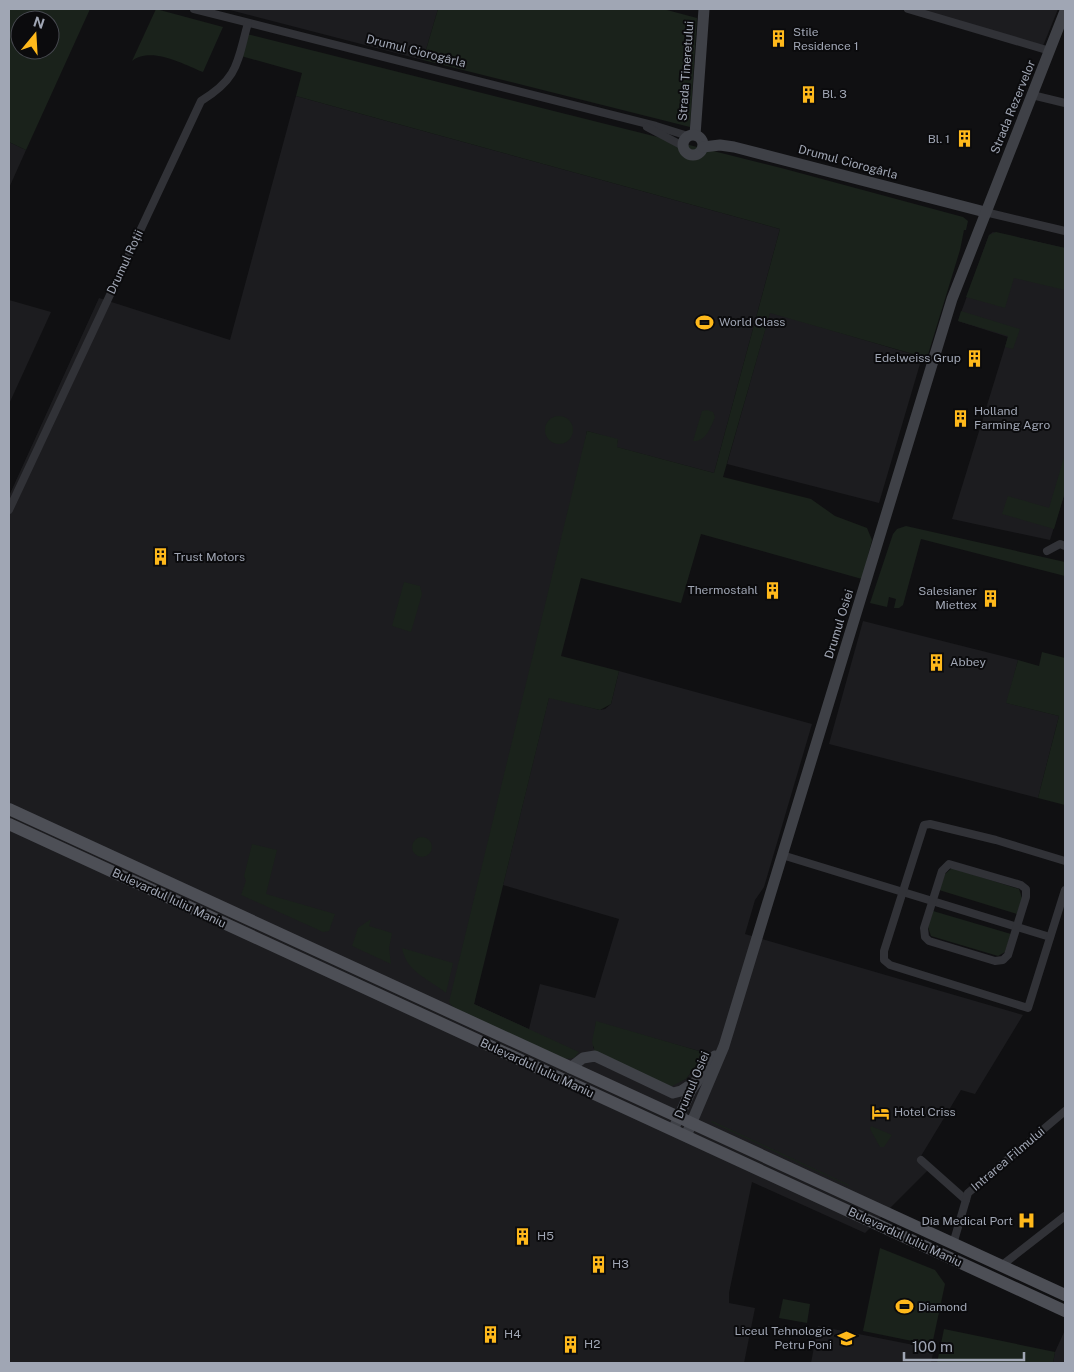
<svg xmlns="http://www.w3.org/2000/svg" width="1074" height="1372" font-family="'Public Sans',sans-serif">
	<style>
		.built { fill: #1c1c1f; fill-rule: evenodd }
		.green { fill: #1a221b; fill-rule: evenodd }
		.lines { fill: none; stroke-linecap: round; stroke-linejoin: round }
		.street { stroke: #313237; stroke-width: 8 }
		.secondary { stroke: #3f4147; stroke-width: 11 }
		.primary { stroke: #4d4f56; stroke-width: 12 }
		.labels { text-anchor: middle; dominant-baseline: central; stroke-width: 4; stroke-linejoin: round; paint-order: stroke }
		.poi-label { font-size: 12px; fill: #a0a6b4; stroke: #0b0b0d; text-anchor: start }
		.street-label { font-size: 12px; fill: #a0a6b4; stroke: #0b0b0d }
	</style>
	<rect width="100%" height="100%" fill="#101012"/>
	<!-- built -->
	<g class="built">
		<polygon points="226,9 438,9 423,60"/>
		<polygon points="918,9 1058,9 1043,46"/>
		<path d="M296,96L780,229L714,473L616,447L618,440L587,431L474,1004L529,1029L540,984L595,998L619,919L503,885L549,697L600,710L605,709L611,704L619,671L812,724L764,887L755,900L745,934L1023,1015L975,1094L961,1090L921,1156L932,1166L865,1233L752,1182L729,1293V1303L755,1308L744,1363H9V496L99,298L230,340ZM596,1022L706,1053L686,1079L673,1084L593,1048Z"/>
		<polygon points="9,142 26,150 9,188"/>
		<polygon points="993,232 1065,248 1065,492 1050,540 952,519 1008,337 958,321 989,235"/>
		<polygon points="9,300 51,312 9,404"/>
		<polygon points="770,312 922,357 879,503 727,464"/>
		<polygon points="863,621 1018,660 1007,703 1059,716 1038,798 829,744"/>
		<polygon points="818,1326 934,1349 931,1363 811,1363"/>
		<polygon points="1065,1330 1065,1363 1053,1363 1055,1352"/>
	</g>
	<!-- green -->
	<g class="green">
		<path d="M9,9H90L26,150L9,142ZM20,20H50V50H20Z"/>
		<path d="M156,9L223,27L203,72C183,64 151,46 132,61Z"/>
		<polygon points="438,9 663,9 697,18 690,127 423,60"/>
		<polygon points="247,34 785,169 963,217 968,221 966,230 964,230 960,250 927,358 770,313 723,477 811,499 835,516 867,528 872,540 862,579 701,534 681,603 581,578 561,656 619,671 611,704 600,710 549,698 474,1004 579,1052 574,1058 565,1059 453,1007 449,1002 587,431 618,439 617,447 714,473 780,229 296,96 302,73 241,56"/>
		<polygon points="996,232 1065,248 1065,290 1014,278 1005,308 966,297 989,235"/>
		<polygon points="961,311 1020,329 1013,349 1005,347 1008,336 958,321"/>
		<path d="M707,410L713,412L715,417C711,427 706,442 693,441L702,411Z"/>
		<circle cx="559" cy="430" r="14"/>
		<polygon points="1065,454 1065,492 1054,529 1002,514 1008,496 1049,508"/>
		<polygon points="906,526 1065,562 1065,576 921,539 903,605 899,608 894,608 896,599 889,597 887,607 870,603 893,534 897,529"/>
		<polygon points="404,582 420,586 422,594 411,632 392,626"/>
		<polygon points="1042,652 1065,658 1065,805 1038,798 1059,716 1006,703 1018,660 1039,666"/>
		<circle cx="422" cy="847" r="10"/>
		<polygon points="252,844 277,850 266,894 335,914 329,931 323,932 241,895 246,881 244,876"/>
		<polygon points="952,868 1019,889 1022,898 1017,914 939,890 945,874"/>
		<polygon points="933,911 1011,934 1005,952 998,956 931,936 928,927"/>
		<polygon points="371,919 369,926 392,933 389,948 391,964 352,946 358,928"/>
		<path d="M402,948L453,963L446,993C428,978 407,973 402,948Z"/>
		<polygon points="596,1021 706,1053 686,1079 670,1087 595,1052 592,1042"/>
		<polygon points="712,1121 849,1185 849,1186 711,1122"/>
		<polygon points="871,1126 892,1135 884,1147 880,1147 870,1129"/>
		<polygon points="880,1248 935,1270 945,1284 932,1345 863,1331"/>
		<polygon points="783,1299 810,1304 807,1323 779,1318"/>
		<polygon points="944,1329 1055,1352 1053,1363 937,1363"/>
	</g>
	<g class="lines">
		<!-- street -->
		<g class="street">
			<polyline points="194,9 656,126 688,136"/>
			<polyline points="908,9 1050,51"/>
			<polyline points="1032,95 1065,103"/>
			<polyline points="647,127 683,146"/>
			<polyline points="985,212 1065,231"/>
			<path d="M9,510L201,101C239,78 237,62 248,23"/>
			<polyline points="1047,551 1060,544 1065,546"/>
			<polyline points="782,855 1050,937"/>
			<polyline points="1065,861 996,840 930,824 924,825 884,951 884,960 890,965 1028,1008 1065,890"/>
			<polygon points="949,864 1021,885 1026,889 1026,897 1008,955 1003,960 995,961 929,941 925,937 924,928 942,871"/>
			<polyline points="921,1160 966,1200"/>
			<polyline points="953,1244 968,1193 1065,1111"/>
			<polyline points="1001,1266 1065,1216"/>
		</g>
		<!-- secondary -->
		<g class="secondary">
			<polyline points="695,135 704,9"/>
			<circle cx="693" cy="145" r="10"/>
			<polyline points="703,147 720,145 734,147 985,212"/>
			<polyline points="570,1068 583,1058 595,1056 673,1093 681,1091 698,1080"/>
			<polyline points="673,1130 691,1090 715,1056"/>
			<polyline points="686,1136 724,1046 952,299 1065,11"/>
		</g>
		<!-- primary -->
		<g class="primary">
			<polyline points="9,809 1065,1295"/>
			<polyline points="9,824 1065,1311"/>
		</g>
	</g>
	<!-- icons -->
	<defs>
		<symbol id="building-bare" viewBox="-9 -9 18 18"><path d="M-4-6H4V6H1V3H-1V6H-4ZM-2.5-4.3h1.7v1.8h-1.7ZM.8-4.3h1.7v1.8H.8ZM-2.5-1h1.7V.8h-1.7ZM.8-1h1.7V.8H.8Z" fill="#ffb91b" stroke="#0b0b0d" stroke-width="2.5" paint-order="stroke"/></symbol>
		<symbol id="stadium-bare" viewBox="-9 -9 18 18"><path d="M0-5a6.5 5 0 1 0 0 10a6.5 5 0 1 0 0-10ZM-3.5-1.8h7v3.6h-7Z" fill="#ffb91b" stroke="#0b0b0d" stroke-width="2.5" paint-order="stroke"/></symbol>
		<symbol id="hotel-bare" viewBox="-9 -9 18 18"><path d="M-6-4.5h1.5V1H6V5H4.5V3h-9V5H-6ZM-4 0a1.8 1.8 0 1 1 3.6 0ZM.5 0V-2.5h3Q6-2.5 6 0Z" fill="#ffb91b" stroke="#0b0b0d" stroke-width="2.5" paint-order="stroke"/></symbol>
		<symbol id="hospital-bare" viewBox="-9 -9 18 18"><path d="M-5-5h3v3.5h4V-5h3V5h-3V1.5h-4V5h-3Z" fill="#ffb91b" stroke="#0b0b0d" stroke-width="2.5" paint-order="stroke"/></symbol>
		<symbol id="school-bare" viewBox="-9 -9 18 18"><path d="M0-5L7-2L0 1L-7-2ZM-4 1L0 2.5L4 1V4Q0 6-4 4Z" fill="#ffb91b" stroke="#0b0b0d" stroke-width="2.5" paint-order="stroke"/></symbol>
	</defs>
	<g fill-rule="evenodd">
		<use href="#building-bare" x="766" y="26" width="25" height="25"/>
		<use href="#building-bare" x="796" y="82" width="25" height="25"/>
		<use href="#building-bare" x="952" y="126" width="25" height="25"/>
		<use href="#stadium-bare" x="692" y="310" width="25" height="25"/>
		<use href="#building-bare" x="962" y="346" width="25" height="25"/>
		<use href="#building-bare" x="948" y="406" width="25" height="25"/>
		<use href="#building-bare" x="148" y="544" width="25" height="25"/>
		<use href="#building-bare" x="760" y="578" width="25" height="25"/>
		<use href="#building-bare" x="978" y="586" width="25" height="25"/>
		<use href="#building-bare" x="924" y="650" width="25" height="25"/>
		<use href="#hotel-bare" x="868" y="1100" width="25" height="25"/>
		<use href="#hospital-bare" x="1014" y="1208" width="25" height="25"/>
		<use href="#building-bare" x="510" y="1224" width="25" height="25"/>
		<use href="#building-bare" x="586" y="1252" width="25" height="25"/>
		<use href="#stadium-bare" x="892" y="1294" width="25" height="25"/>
		<use href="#building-bare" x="478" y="1322" width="25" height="25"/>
		<use href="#school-bare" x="834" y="1326" width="25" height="25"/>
		<use href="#building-bare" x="558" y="1332" width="25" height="25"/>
	</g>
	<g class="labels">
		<!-- poi labels -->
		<g class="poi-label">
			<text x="793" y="32">Stile<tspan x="793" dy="14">Residence 1</tspan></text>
			<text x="822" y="94">Bl. 3</text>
			<text x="950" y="139" text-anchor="end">Bl. 1</text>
			<text x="719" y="322">World Class</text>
			<text x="961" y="358" text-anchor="end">Edelweiss Grup</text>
			<text x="974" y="411">Holland<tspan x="974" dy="14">Farming Agro</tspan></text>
			<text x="174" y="557">Trust Motors</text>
			<text x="758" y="590" text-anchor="end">Thermostahl</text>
			<text x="977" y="591" text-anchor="end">Salesianer<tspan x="977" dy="14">Miettex</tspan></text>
			<text x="950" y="662">Abbey</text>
			<text x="894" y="1112">Hotel Criss</text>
			<text x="1013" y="1221" text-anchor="end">Dia Medical Port</text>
			<text x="537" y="1236">H5</text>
			<text x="612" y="1264">H3</text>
			<text x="918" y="1307">Diamond</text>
			<text x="832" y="1331" text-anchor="end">Liceul Tehnologic<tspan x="832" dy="14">Petru Poni</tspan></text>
			<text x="504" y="1334">H4</text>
			<text x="584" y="1344">H2</text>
		</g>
		<!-- street labels -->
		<g class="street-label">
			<text transform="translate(416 51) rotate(14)">Drumul Ciorogârla</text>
			<text transform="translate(686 71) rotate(-86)">Strada Tineretului</text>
			<text transform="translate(1013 107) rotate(-68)">Strada Rezervelor</text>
			<text transform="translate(848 162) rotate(15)">Drumul Ciorogârla</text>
			<text transform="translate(125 262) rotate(-65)">Drumul Roții</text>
			<text transform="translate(839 624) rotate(-73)">Drumul Osiei</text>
			<text transform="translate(169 898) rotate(25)">Bulevardul Iuliu Maniu</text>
			<text transform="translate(537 1068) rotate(25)">Bulevardul Iuliu Maniu</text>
			<text transform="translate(692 1085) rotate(-67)">Drumul Osiei</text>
			<text transform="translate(1008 1159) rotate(-40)">Intrarea Filmului</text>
			<text transform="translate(905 1237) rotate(25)">Bulevardul Iuliu Maniu</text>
		</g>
	</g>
	<!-- border -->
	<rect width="1074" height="1372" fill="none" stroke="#a0a6b4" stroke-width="20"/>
	<!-- north arrow -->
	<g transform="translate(35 35) rotate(18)"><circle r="24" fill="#0b0b0d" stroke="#474950"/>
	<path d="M0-4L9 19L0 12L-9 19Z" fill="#ffb91b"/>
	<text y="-8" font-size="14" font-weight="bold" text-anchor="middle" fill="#a0a6b4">N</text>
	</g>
	<!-- scale -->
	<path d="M904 1352v8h120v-8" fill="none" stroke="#a0a6b4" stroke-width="2.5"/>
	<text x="912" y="1352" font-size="15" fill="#a0a6b4" stroke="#0b0b0d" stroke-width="4" paint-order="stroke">100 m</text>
</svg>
